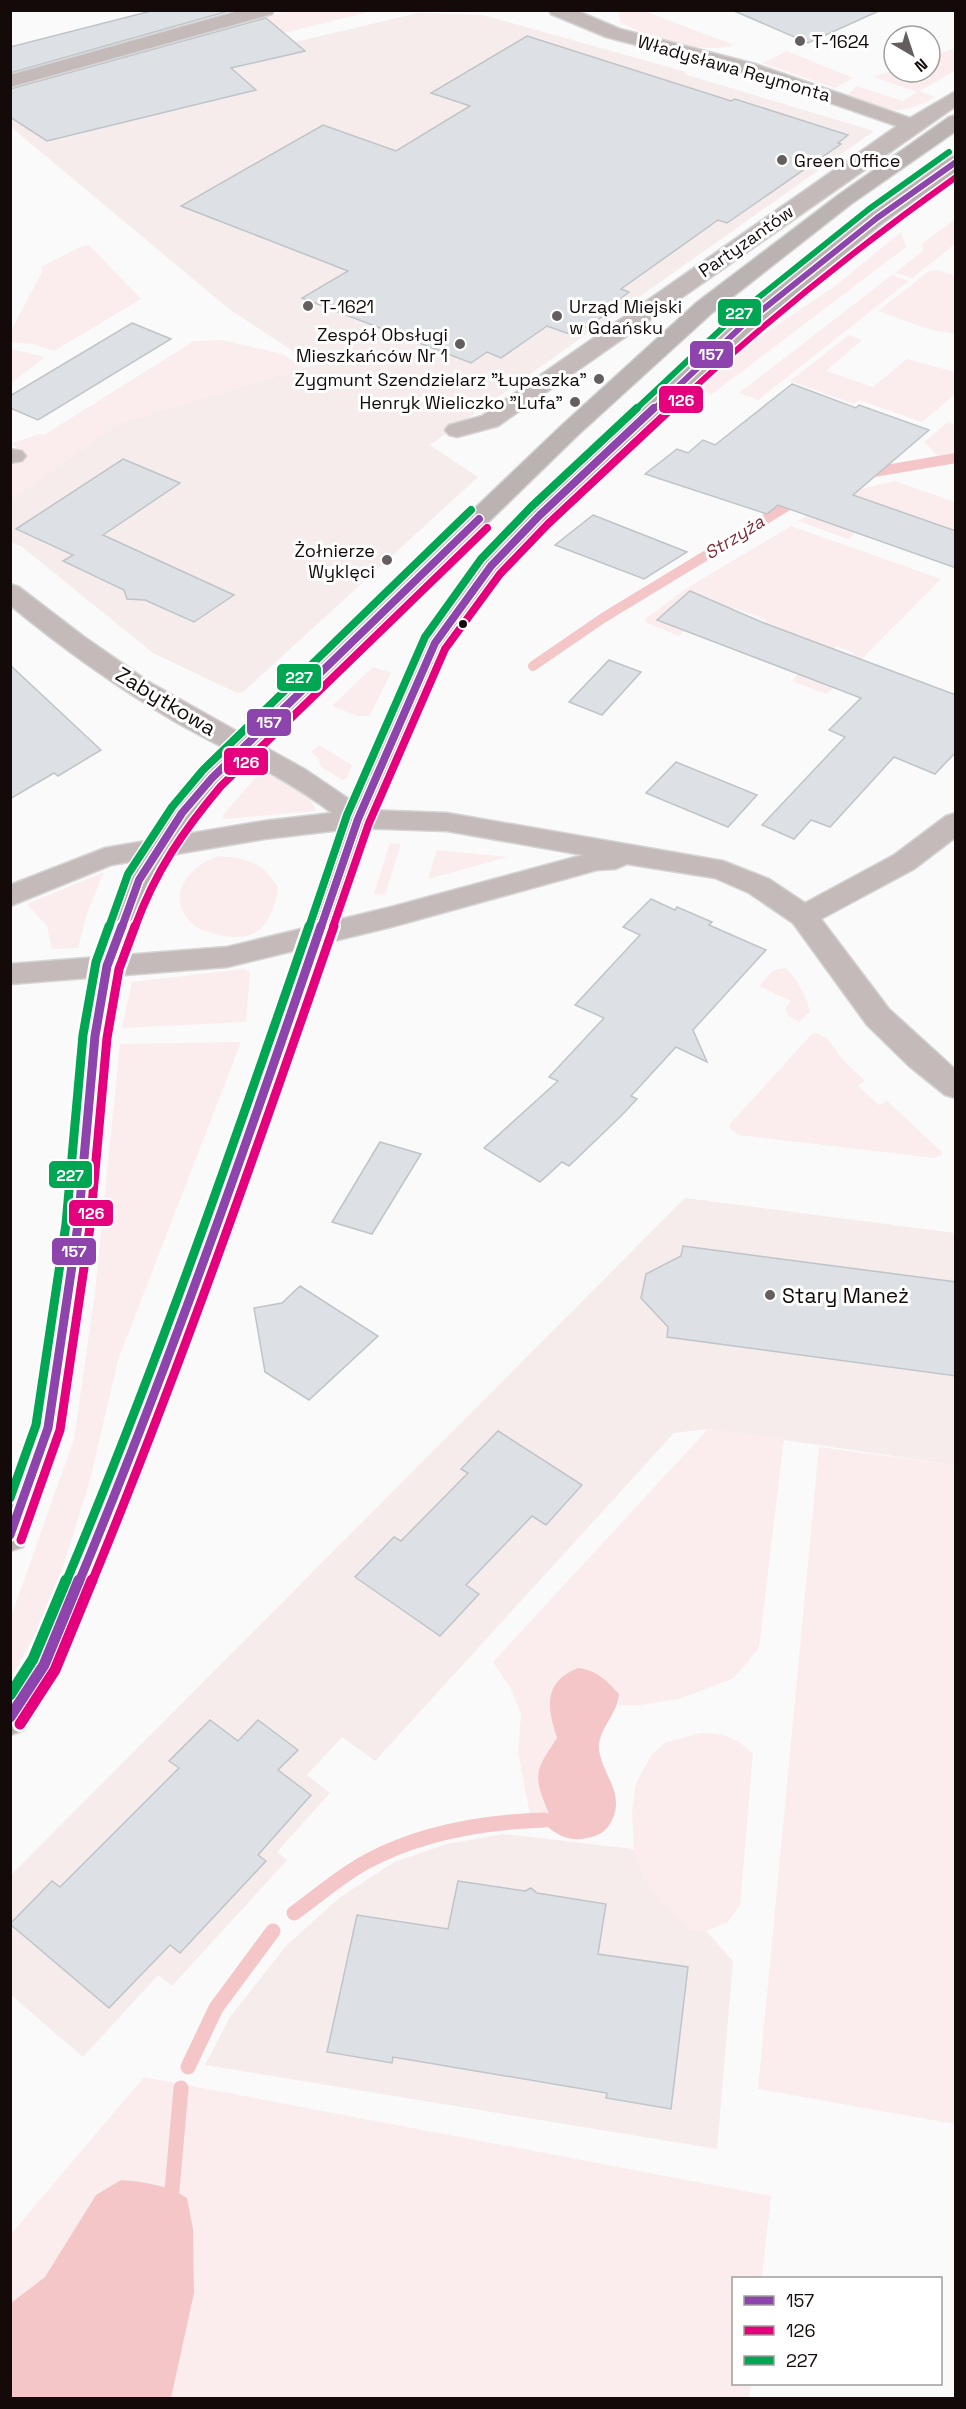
<svg xmlns="http://www.w3.org/2000/svg" width="966" height="2409" font-family="'Space Grotesk',sans-serif">
	<style>
		.built { fill: #f6ecec }
		.green { fill: #fbeded }
		.water { fill: #f5c6c8 }
		.lines { fill: none; stroke-linecap: round; stroke-linejoin: round }
		.stream-far1 { stroke: #f5c6c8; stroke-width: 10 }
		.stream { stroke: #f5c6c8; stroke-width: 15 }
		.building { fill: #dde1e5; stroke: #bfc4c8; stroke-width: 1.5 }
		.minor-casing { stroke: #d5d4d4; stroke-width: 3 }
		.major-casing { stroke: #d5d4d4; stroke-width: 3 }
		.minor { fill: #c4baba; fill-rule: evenodd }
		.major { fill: #bbb2b2; fill-rule: evenodd }
		.bus-1-far3-casing { stroke: #fff; stroke-width: 9 }
		.bus-1-far2-casing { stroke: #fff; stroke-width: 11 }
		.bus-1-far1-casing { stroke: #fff; stroke-width: 14 }
		.bus-1-casing { stroke: #fff; stroke-width: 16 }
		.bus-2-far3-casing { stroke: #fff; stroke-width: 9 }
		.bus-2-far2-casing { stroke: #fff; stroke-width: 11 }
		.bus-2-far1-casing { stroke: #fff; stroke-width: 14 }
		.bus-2-casing { stroke: #fff; stroke-width: 16 }
		.bus-3-far3-casing { stroke: #fff; stroke-width: 9 }
		.bus-3-far2-casing { stroke: #fff; stroke-width: 11 }
		.bus-3-far1-casing { stroke: #fff; stroke-width: 14 }
		.bus-3-casing { stroke: #fff; stroke-width: 16 }
		.bus-1-far3 { stroke: #8e44ad; stroke-width: 6 }
		.bus-1-far2 { stroke: #8e44ad; stroke-width: 8 }
		.bus-1-far1 { stroke: #8e44ad; stroke-width: 9 }
		.bus-1 { stroke: #8e44ad; stroke-width: 11 }
		.bus-2-far3 { stroke: #e5007d; stroke-width: 6 }
		.bus-2-far2 { stroke: #e5007d; stroke-width: 8 }
		.bus-2-far1 { stroke: #e5007d; stroke-width: 9 }
		.bus-2 { stroke: #e5007d; stroke-width: 11 }
		.bus-3-far3 { stroke: #00a651; stroke-width: 6 }
		.bus-3-far2 { stroke: #00a651; stroke-width: 8 }
		.bus-3-far1 { stroke: #00a651; stroke-width: 9 }
		.bus-3 { stroke: #00a651; stroke-width: 11 }
		.poi-dot { fill: #655e5e; stroke: #fff; stroke-width: 2 }
		.bus-dot { fill: #150a0a; stroke: #fff; stroke-width: 2 }
		.labels { text-anchor: middle; dominant-baseline: central; stroke-width: 6; stroke-linejoin: round; paint-order: stroke }
		.far-poi-label { font-size: 18px; fill: #150a0a; stroke: #fff; text-anchor: start }
		.far-street-label { font-size: 18px; fill: #150a0a; stroke: #fff }
		.far-water-label { font-size: 18px; font-style: italic; fill: #7c2c36; stroke: #fff }
		.street-label { font-size: 21px; fill: #150a0a; stroke: #fff }
		.poi-label { font-size: 21px; fill: #150a0a; stroke: #fff; text-anchor: start }
		.line-badge { stroke: #fff; stroke-width: 2 }
		.badge-label { font-size: 16px; text-anchor: middle; font-weight: bold; fill: #fff }
	</style>
	<rect width="100%" height="100%" fill="#fafafa"/>
	<!-- built -->
	<g class="built">
		<polygon points="418,13 483,15 686,72 684,74 874,131 430,445 478,477 243,692 237,693 153,653 21,546 11,542 10,501 117,424 314,365 229,309 11,127 11,109"/>
		<polygon points="685,1198 955,1233 955,1465 708,1429 674,1433 375,1761 342,1737 307,1775 330,1793 277,1852 287,1860 172,1986 158,1975 83,2057 11,1995 11,1875"/>
		<polygon points="503,1834 634,1849 644,1878 689,1929 706,1931 733,1961 717,2149 205,2065 230,2017 286,1946 339,1898 394,1862 447,1844"/>
	</g>
	<!-- green -->
	<g class="green">
		<polygon points="287,11 373,11 11,100 11,87"/>
		<path d="M618,11H644L734,45C701,55 650,38 620,22Z"/>
		<path d="M955,48V71L919,91L935,97C896,119 888,109 847,96L856,86L903,101L917,92L874,77L894,70V72H930V57Z"/>
		<polygon points="787,51 853,78 835,88 762,63"/>
		<polygon points="955,219 955,244 912,278 895,273 923,251 922,244"/>
		<polygon points="901,232 906,247 711,395 701,388 755,340 835,286"/>
		<polygon points="89,245 141,299 54,351 33,344 11,342 11,331 42,272 41,267 80,247"/>
		<polygon points="938,270 955,276 955,334 928,329 878,311 929,271"/>
		<polygon points="892,275 909,281 758,400 739,393"/>
		<polygon points="849,335 862,340 826,371 873,387 907,359 955,372 955,394 922,422 859,400 854,404 790,381"/>
		<polygon points="222,340 282,354 304,368 117,424 11,501 10,466 20,449 11,444 39,434 44,435 194,341"/>
		<polygon points="11,349 45,357 11,383"/>
		<polygon points="948,422 955,425 955,453 938,456 924,442"/>
		<polygon points="895,481 955,502 955,531 830,523 855,533 848,539 798,521 847,492"/>
		<polygon points="791,526 941,579 827,694 792,681 798,674 824,684 854,653 836,646 833,649 764,623 766,620 735,608 732,611 690,591 658,620 685,630 679,636 647,623 645,619 687,588"/>
		<polygon points="373,667 391,673 369,716 357,716 332,706"/>
		<polygon points="319,745 352,765 347,778 343,780 321,767 318,758 311,752"/>
		<path d="M266,769C287,780 306,787 316,811L223,819V815L260,772Z"/>
		<polygon points="390,843 401,844 385,895 374,894"/>
		<polygon points="437,850 508,857 428,879"/>
		<path d="M219,856C247,858 264,863 278,888C272,923 259,944 220,935C212,933 200,931 194,925C163,899 188,865 219,856Z"/>
		<polygon points="104,872 87,913 78,948 52,949 47,926 27,904"/>
		<path d="M786,968C796,978 807,997 810,1012L799,1022L788,1016L785,1009L791,1001L759,986L774,970Z"/>
		<polygon points="244,969 250,972 246,1022 122,1028 132,982"/>
		<polygon points="816,1033 827,1038 843,1060 865,1081 858,1086 879,1105 887,1101 942,1152 942,1155 935,1158 739,1135 730,1129 730,1124 811,1035"/>
		<polygon points="241,1042 118,1360 91,1476 65,1561 39,1628 11,1678 11,1617 74,1439 95,1292 120,1044"/>
		<path d="M708,1429L784,1438L759,1648L734,1678L682,1698L641,1705H619V1694L553,1726L557,1738C535,1771 533,1777 549,1814L530,1815L518,1752L521,1714L510,1687L493,1662Z"/>
		<polygon points="819,1447 955,1465 955,2124 758,2089"/>
		<path d="M701,1733C723,1733 738,1738 753,1754L740,1905L728,1922L706,1931L689,1929L668,1910L644,1878L634,1849L632,1812L636,1783L653,1753L667,1742Z"/>
		<polygon points="144,2077 771,2196 762,2278 734,2278 734,2384 751,2384 749,2398 11,2398 11,2234"/>
	</g>
	<!-- water -->
	<g class="water">
		<path d="M578,1668C597,1670 607,1681 619,1694C618,1714 597,1730 599,1750C603,1776 625,1793 612,1820C607,1831 599,1836 587,1838C571,1842 557,1836 545,1824V1820L549,1814C533,1776 534,1772 557,1738C547,1708 543,1682 578,1668Z"/>
		<path d="M121,2180C144,2182 168,2185 187,2198L193,2229L194,2293L171,2398H11V2303L45,2277L96,2195Z"/>
	</g>
	<g class="lines">
		<!-- stream-far1 -->
		<g class="stream-far1">
			<polyline points="868,473 956,458"/>
			<polyline points="533,666 603,618 797,500"/>
		</g>
		<!-- stream -->
		<g class="stream">
			<path d="M294,1913C318,1896 340,1876 366,1862C421,1832 483,1822 545,1820"/>
			<polyline points="188,2067 216,2008 273,1931"/>
			<polyline points="172,2190 181,2088"/>
		</g>
	</g>
	<!-- building -->
	<g class="building">
		<polygon points="155,10 232,10 10,73 10,47"/>
		<polygon points="732,10 881,10 808,43"/>
		<polygon points="266,18 305,51 231,68 256,90 47,141 10,117 10,89"/>
		<polygon points="527,36 731,101 735,99 848,135 838,143 841,144 727,223 718,220 621,289 629,292 602,313 607,314 572,335 547,326 501,358 487,352 471,363 302,298 348,271 181,206 323,125 396,151 470,106 431,93"/>
		<polygon points="132,323 171,339 38,420 10,408 10,396"/>
		<polygon points="792,384 856,408 859,405 929,430 853,495 956,531 956,568 778,505 767,514 645,474 677,449 688,453 703,440 715,445"/>
		<polygon points="123,459 180,483 103,535 234,595 194,622 145,600 127,599 124,590 63,561 73,555 16,529"/>
		<polygon points="593,515 687,552 644,579 555,545"/>
		<polygon points="690,591 764,623 956,695 956,752 935,774 894,757 830,827 811,820 794,839 762,825 845,737 829,730 861,698 657,620"/>
		<polygon points="609,660 641,672 602,715 569,702"/>
		<polygon points="10,665 101,750 58,776 54,773 10,799"/>
		<polygon points="676,762 757,795 728,827 646,793"/>
		<polygon points="651,899 675,910 677,907 712,922 709,925 766,950 693,1030 707,1062 676,1047 631,1096 637,1099 621,1116 569,1166 562,1162 540,1182 484,1148 558,1081 549,1077 604,1018 575,1005 640,935 623,927"/>
		<polygon points="380,1142 421,1154 372,1234 332,1222"/>
		<polygon points="683,1246 956,1282 956,1376 667,1337 668,1327 641,1298 646,1274 681,1256"/>
		<polygon points="300,1286 378,1336 309,1400 265,1372 254,1308 282,1303"/>
		<polygon points="498,1431 582,1485 546,1525 532,1516 466,1585 479,1594 440,1636 355,1577 394,1537 401,1541 468,1473 461,1469"/>
		<polygon points="210,1720 238,1741 258,1720 298,1750 278,1770 311,1795 258,1855 266,1861 180,1953 170,1945 109,2008 10,1924 52,1881 60,1887 179,1768 169,1761"/>
		<polygon points="458,1881 525,1891 531,1888 537,1893 606,1904 598,1954 688,1967 671,2109 606,2098 607,2093 393,2057 392,2063 327,2052 357,1915 448,1929"/>
	</g>
	<g class="lines">
		<defs>
			<g id="minor">
				<polygon points="242,10 274,10 272,14 10,87 10,75"/>
				<polygon points="549,10 575,10 620,29 755,64 910,118 956,91 956,106 498,426 457,437 449,435 445,430 449,425 482,416 897,126 741,72 606,37 551,14"/>
				<polygon points="10,449 22,451 26,456 22,461 10,463"/>
				<path d="M10,584L19,587L83,636L149,682L306,770L365,810L447,813L723,861L769,879L805,903L894,855L946,816L956,813V837L914,869L821,919L889,1009L956,1070V1098L945,1095L909,1066L867,1025L793,923L749,893L715,878L627,864L615,869L597,870L391,927L227,967L10,984V964L227,947L391,907L583,855L447,831L358,828L264,839L111,865L10,906V885L105,848L264,821L332,813C283,776 227,751 174,721C117,687 62,648 10,605Z"/>
			</g>
			<g id="major">
				<polygon points="956,115 956,131 851,204 712,313 578,435 252,752 192,819 154,880 122,966 110,1036 95,1225 66,1428 28,1536 23,1547 10,1551 10,1483 30,1428 61,1225 80,1036 92,966 124,880 172,807 232,740 562,425 696,303 837,196 949,117"/>
				<polygon points="956,156 956,172 884,222 749,332 549,520 500,571 448,644 372,819 243,1201 138,1483 58,1677 24,1730 10,1735 10,1684 29,1656 102,1483 211,1201 344,819 422,643 482,561 531,510 733,322 870,214 949,158"/>
			</g>
		</defs>
		<!-- minor casing -->
		<use href="#minor" class="minor-casing"/>
		<!-- major casing -->
		<use href="#major" class="major-casing"/>
		<!-- minor -->
		<use href="#minor" class="minor"/>
		<!-- major -->
		<use href="#major" class="major"/>
		<defs>
			<polyline id="bus-1-far3" points="653,410 741,327 877,218 956,162"/>
			<g id="bus-1-far2">
				<polyline points="122,927 139,880 182,813 212,778 479,519"/>
				<polyline points="321,927 358,819 435,643 491,566 540,515 654,408"/>
			</g>
			<g id="bus-1-far1">
				<polyline points="10,1535 48,1428 78,1225 95,1036 107,966 122,926"/>
				<path d="M79,1582C169,1366 246,1146 321,926"/>
			</g>
			<polyline id="bus-1" points="10,1717 44,1665 79,1580"/>
			<path id="bus-2-far3" d="M670,410C761,325 855,249 956,177"/>
			<g id="bus-2-far2">
				<path d="M135,927C155,872 183,831 221,786L487,528"/>
				<polyline points="333,927 369,823 445,649 500,574 548,524 672,408"/>
			</g>
			<g id="bus-2-far1">
				<polyline points="21,1540 60,1430 90,1227 107,1038 119,969 135,926"/>
				<path d="M92,1582C181,1366 258,1146 334,926"/>
			</g>
			<polyline id="bus-2" points="20,1724 55,1670 92,1580"/>
			<polyline id="bus-3-far3" points="635,410 733,318 869,209 949,152"/>
			<g id="bus-3-far2">
				<polyline points="109,927 128,874 172,807 203,770 471,510"/>
				<polyline points="309,927 347,815 425,637 481,559 531,507 637,408"/>
			</g>
			<g id="bus-3-far1">
				<polyline points="10,1498 36,1425 66,1224 83,1035 96,962 109,926"/>
				<path d="M66,1582C157,1366 233,1146 309,926"/>
			</g>
			<polyline id="bus-3" points="10,1695 33,1659 66,1580"/>
		</defs>
		<!-- bus-1-far3 casing -->
		<use href="#bus-1-far3" class="bus-1-far3-casing"/>
		<!-- bus-1-far2 casing -->
		<use href="#bus-1-far2" class="bus-1-far2-casing"/>
		<!-- bus-1-far1 casing -->
		<use href="#bus-1-far1" class="bus-1-far1-casing"/>
		<!-- bus-1 casing -->
		<use href="#bus-1" class="bus-1-casing"/>
		<!-- bus-2-far3 casing -->
		<use href="#bus-2-far3" class="bus-2-far3-casing"/>
		<!-- bus-2-far2 casing -->
		<use href="#bus-2-far2" class="bus-2-far2-casing"/>
		<!-- bus-2-far1 casing -->
		<use href="#bus-2-far1" class="bus-2-far1-casing"/>
		<!-- bus-2 casing -->
		<use href="#bus-2" class="bus-2-casing"/>
		<!-- bus-3-far3 casing -->
		<use href="#bus-3-far3" class="bus-3-far3-casing"/>
		<!-- bus-3-far2 casing -->
		<use href="#bus-3-far2" class="bus-3-far2-casing"/>
		<!-- bus-3-far1 casing -->
		<use href="#bus-3-far1" class="bus-3-far1-casing"/>
		<!-- bus-3 casing -->
		<use href="#bus-3" class="bus-3-casing"/>
		<!-- bus-1-far3 -->
		<use href="#bus-1-far3" class="bus-1-far3"/>
		<!-- bus-1-far2 -->
		<use href="#bus-1-far2" class="bus-1-far2"/>
		<!-- bus-1-far1 -->
		<use href="#bus-1-far1" class="bus-1-far1"/>
		<!-- bus-1 -->
		<use href="#bus-1" class="bus-1"/>
		<!-- bus-2-far3 -->
		<use href="#bus-2-far3" class="bus-2-far3"/>
		<!-- bus-2-far2 -->
		<use href="#bus-2-far2" class="bus-2-far2"/>
		<!-- bus-2-far1 -->
		<use href="#bus-2-far1" class="bus-2-far1"/>
		<!-- bus-2 -->
		<use href="#bus-2" class="bus-2"/>
		<!-- bus-3-far3 -->
		<use href="#bus-3-far3" class="bus-3-far3"/>
		<!-- bus-3-far2 -->
		<use href="#bus-3-far2" class="bus-3-far2"/>
		<!-- bus-3-far1 -->
		<use href="#bus-3-far1" class="bus-3-far1"/>
		<!-- bus-3 -->
		<use href="#bus-3" class="bus-3"/>
	</g>
	<!-- markers -->
	<g class="poi-dot">
		<circle cx="800" cy="41" r="6"/>
		<circle cx="782" cy="160" r="6"/>
		<circle cx="308" cy="306" r="6"/>
		<circle cx="557" cy="316" r="6"/>
		<circle cx="460" cy="344" r="6"/>
		<circle cx="599" cy="379" r="6"/>
		<circle cx="575" cy="402" r="6"/>
		<circle cx="387" cy="560" r="6"/>
		<circle cx="770" cy="1295" r="6"/>
	</g>
	<circle class="bus-dot" cx="463" cy="624" r="5"/>
	<g class="labels">
		<!-- far-poi labels -->
		<g class="far-poi-label">
			<text x="812" y="41">T-1624</text>
			<text x="794" y="160">Green Office</text>
			<text x="320" y="306">T-1621</text>
			<text x="569" y="306">Urząd Miejski<tspan x="569" dy="21">w Gdańsku</tspan></text>
			<text x="448" y="334" text-anchor="end">Zespół Obsługi<tspan x="448" dy="21">Mieszkańców Nr 1</tspan></text>
			<text x="587" y="379" text-anchor="end">Zygmunt Szendzielarz "Łupaszka"</text>
			<text x="563" y="402" text-anchor="end">Henryk Wieliczko "Lufa"</text>
			<text x="375" y="550" text-anchor="end">Żołnierze<tspan x="375" dy="21">Wyklęci</tspan></text>
		</g>
		<!-- far-street labels -->
		<g class="far-street-label">
			<text transform="translate(734 68) rotate(16)">Władysława Reymonta</text>
			<text transform="translate(746 241) rotate(-35)">Partyzantów</text>
		</g>
		<!-- far-water labels -->
		<g class="far-water-label">
			<text transform="translate(734 537) rotate(-32)">Strzyża</text>
		</g>
		<!-- street labels -->
		<g class="street-label">
			<text transform="translate(166 701) rotate(31)">Zabytkowa</text>
		</g>
		<!-- poi labels -->
		<g class="poi-label">
			<text x="782" y="1295">Stary Maneż</text>
		</g>
	</g>
	<g class="line-badge">
		<rect x="717" y="298" width="45" height="29" rx="6" fill="#00a651"/>
		<rect x="689" y="340" width="45" height="29" rx="6" fill="#8e44ad"/>
		<rect x="658" y="385" width="46" height="29" rx="6" fill="#e5007d"/>
		<rect x="276" y="663" width="46" height="29" rx="6" fill="#00a651"/>
		<rect x="246" y="708" width="46" height="29" rx="6" fill="#8e44ad"/>
		<rect x="223" y="747" width="46" height="29" rx="6" fill="#e5007d"/>
		<rect x="48" y="1160" width="45" height="29" rx="6" fill="#00a651"/>
		<rect x="68" y="1199" width="46" height="28" rx="6" fill="#e5007d"/>
		<rect x="51" y="1237" width="46" height="29" rx="6" fill="#8e44ad"/>
	</g>
	<g class="badge-label">
		<text x="739" y="319">227</text>
		<text x="711" y="360">157</text>
		<text x="681" y="406">126</text>
		<text x="299" y="683">227</text>
		<text x="269" y="728">157</text>
		<text x="246" y="768">126</text>
		<text x="70" y="1181">227</text>
		<text x="91" y="1219">126</text>
		<text x="74" y="1257">157</text>
	</g>
	<!-- border -->
	<rect width="966" height="2409" fill="none" stroke="#150a0a" stroke-width="24"/>
	<!-- legend -->
	<rect x="732" y="2277" width="210" height="108" fill="#ffffff" stroke="#a19d9d" stroke-width="1.5"/>
	<rect x="744" y="2296" width="30" height="9" fill="#8e44ad" stroke="#a19d9d" stroke-width="1.5"/>
	<text x="786" y="2307" font-size="18" fill="#150a0a">157</text>
	<rect x="744" y="2326" width="30" height="9" fill="#e5007d" stroke="#a19d9d" stroke-width="1.5"/>
	<text x="786" y="2337" font-size="18" fill="#150a0a">126</text>
	<rect x="744" y="2356" width="30" height="9" fill="#00a651" stroke="#a19d9d" stroke-width="1.5"/>
	<text x="786" y="2367" font-size="18" fill="#150a0a">227</text>
	<!-- north arrow -->
	<g transform="translate(912 54) rotate(141)"><circle r="28" fill="#ffffff" stroke="#a19d9d" stroke-width="1.5"/>
	<path d="M0-4.5L10 22L0 15L-10 22Z" fill="#655e5e"/>
	<text y="-9" font-size="16" font-weight="bold" text-anchor="middle" fill="#150a0a">N</text>
	</g>
</svg>
